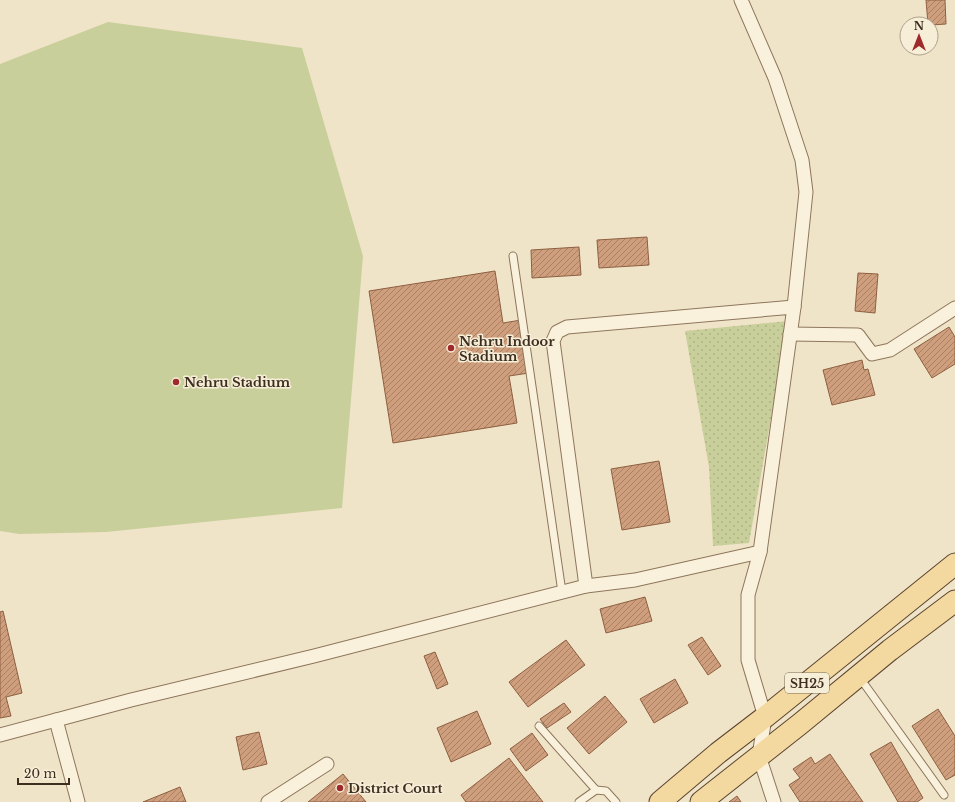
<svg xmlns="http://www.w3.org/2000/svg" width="955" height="802" font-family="'Libre Baskerville',serif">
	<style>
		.green { fill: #c9cf9b }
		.park { fill: url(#park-dots) }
		.building { fill: url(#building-hatch); stroke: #8d5f41 }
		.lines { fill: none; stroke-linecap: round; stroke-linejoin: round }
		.service-casing { stroke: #8d765c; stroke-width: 9 }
		.minor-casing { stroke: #8d765c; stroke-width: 15 }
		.primary-casing { stroke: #5b4430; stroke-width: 23 }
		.service { stroke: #faf1dc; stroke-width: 7 }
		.minor { stroke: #faf1dc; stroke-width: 13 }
		.primary { stroke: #f3d9a0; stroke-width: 21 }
		.poi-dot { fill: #9e2a2b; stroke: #f7eed8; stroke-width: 1.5 }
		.labels { text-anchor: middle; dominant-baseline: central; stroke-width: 3; stroke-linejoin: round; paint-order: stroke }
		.shield { fill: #f7eed8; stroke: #756857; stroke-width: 1 }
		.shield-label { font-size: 12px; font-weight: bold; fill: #3d2e20 }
		.poi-label { font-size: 13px; font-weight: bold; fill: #3d2e20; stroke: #f7eed8; text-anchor: start }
	</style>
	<defs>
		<pattern id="park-dots" width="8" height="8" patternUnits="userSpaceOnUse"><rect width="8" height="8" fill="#c9cf9b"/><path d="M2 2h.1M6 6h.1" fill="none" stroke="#aeb285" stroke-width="1.8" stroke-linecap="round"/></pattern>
		<pattern id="building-hatch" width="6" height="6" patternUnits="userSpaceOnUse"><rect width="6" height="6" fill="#cf9f7d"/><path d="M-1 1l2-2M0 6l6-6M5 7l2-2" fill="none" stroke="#a98266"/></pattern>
	</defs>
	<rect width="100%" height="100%" fill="#f0e4c8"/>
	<!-- green -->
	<polygon class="green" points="108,22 302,48 363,256 342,508 106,532 19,534 0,531 0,64"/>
	<!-- park -->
	<polygon class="park" points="788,321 749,543 713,546 709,467 685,331"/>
	<!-- building -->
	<g class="building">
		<polygon points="926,0 945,0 946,24 931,25 928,24"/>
		<polygon points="647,237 649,265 599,268 597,240"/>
		<polygon points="579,247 581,275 532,278 531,250"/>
		<polygon points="495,271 503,323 521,320 529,373 509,376 517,423 393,443 369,291"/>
		<polygon points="858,273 878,274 875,313 855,311"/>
		<polygon points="949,327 955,337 955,364 932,378 914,349"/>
		<polygon points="862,360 864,370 868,369 875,395 832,405 823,370"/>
		<polygon points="659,461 670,522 622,530 611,469"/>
		<polygon points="645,597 652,621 606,633 600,609"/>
		<polygon points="3,611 22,693 6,697 11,716 0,718 0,612"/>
		<polygon points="702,637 721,666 708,675 688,645"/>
		<polygon points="566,640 585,665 528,707 509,682"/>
		<polygon points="435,652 448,684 437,689 424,656"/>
		<polygon points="675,679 688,703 654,723 640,699"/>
		<polygon points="605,696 627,722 589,754 567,728"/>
		<polygon points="564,703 571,712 547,728 540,719"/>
		<polygon points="938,709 955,736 955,775 946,780 912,726"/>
		<polygon points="477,711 491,744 451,762 437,728"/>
		<polygon points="259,732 267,764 243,770 236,737"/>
		<polygon points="532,733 548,755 526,771 510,749"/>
		<polygon points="891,742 923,798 917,802 898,802 870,754"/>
		<polygon points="830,754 863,802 800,802 789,785 800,778 793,769 811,757 815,764"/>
		<polygon points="509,758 543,802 466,802 461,795"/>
		<polygon points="343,774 366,802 308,802"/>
		<polygon points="180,787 186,802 143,802"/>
		<polygon points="737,796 741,802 729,802"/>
	</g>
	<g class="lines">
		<defs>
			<g id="service">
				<polyline points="513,256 562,592"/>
				<polyline points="860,678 944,795"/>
				<polyline points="539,726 596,790"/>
				<polyline points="579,802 596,790 606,791 616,802"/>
			</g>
			<g id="minor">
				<polyline points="741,0 775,78 802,160 806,192 794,307"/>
				<polyline points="790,334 858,335 872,354 890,350 955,308"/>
				<polyline points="586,586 553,341 557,332 567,327 794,307 760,552"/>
				<polyline points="56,720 78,802"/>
				<polyline points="0,735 131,700 314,656 586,586 635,580 760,552 748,595 748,660 765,717 759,756 774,802"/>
				<polyline points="268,802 327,764"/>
			</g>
			<g id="primary">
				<polyline points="660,802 718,753 765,717 955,564"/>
				<polyline points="701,802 800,724 890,650 955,601"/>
			</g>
		</defs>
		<!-- service casing -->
		<use href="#service" class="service-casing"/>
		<!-- minor casing -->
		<use href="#minor" class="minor-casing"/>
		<!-- primary casing -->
		<use href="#primary" class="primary-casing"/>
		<!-- service -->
		<use href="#service" class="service"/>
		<!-- minor -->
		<use href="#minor" class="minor"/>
		<!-- primary -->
		<use href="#primary" class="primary"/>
	</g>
	<!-- markers -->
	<g class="poi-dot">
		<circle cx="451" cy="348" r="4"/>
		<circle cx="176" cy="382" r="4"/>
		<circle cx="340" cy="788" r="4"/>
	</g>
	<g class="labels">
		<!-- shield labels -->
		<rect class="shield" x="785" y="673" width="44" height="20" rx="3"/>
		<g class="shield-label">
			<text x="807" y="683">SH25</text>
		</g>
		<!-- poi labels -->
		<g class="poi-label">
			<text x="459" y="341">Nehru Indoor<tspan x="459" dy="15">Stadium</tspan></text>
			<text x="184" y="382">Nehru Stadium</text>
			<text x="348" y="788">District Court</text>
		</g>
	</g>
	<!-- north arrow -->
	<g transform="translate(919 36)"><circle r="19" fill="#f7eed8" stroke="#ada18e"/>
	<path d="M0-3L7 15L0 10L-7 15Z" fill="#9e2a2b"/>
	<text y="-6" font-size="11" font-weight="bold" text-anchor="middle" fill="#3d2e20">N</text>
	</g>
	<!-- scale -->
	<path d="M18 778v6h51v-6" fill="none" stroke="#3d2e20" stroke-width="2"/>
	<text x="24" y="778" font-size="12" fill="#3d2e20" stroke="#f7eed8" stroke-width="3" paint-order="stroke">20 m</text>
</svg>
